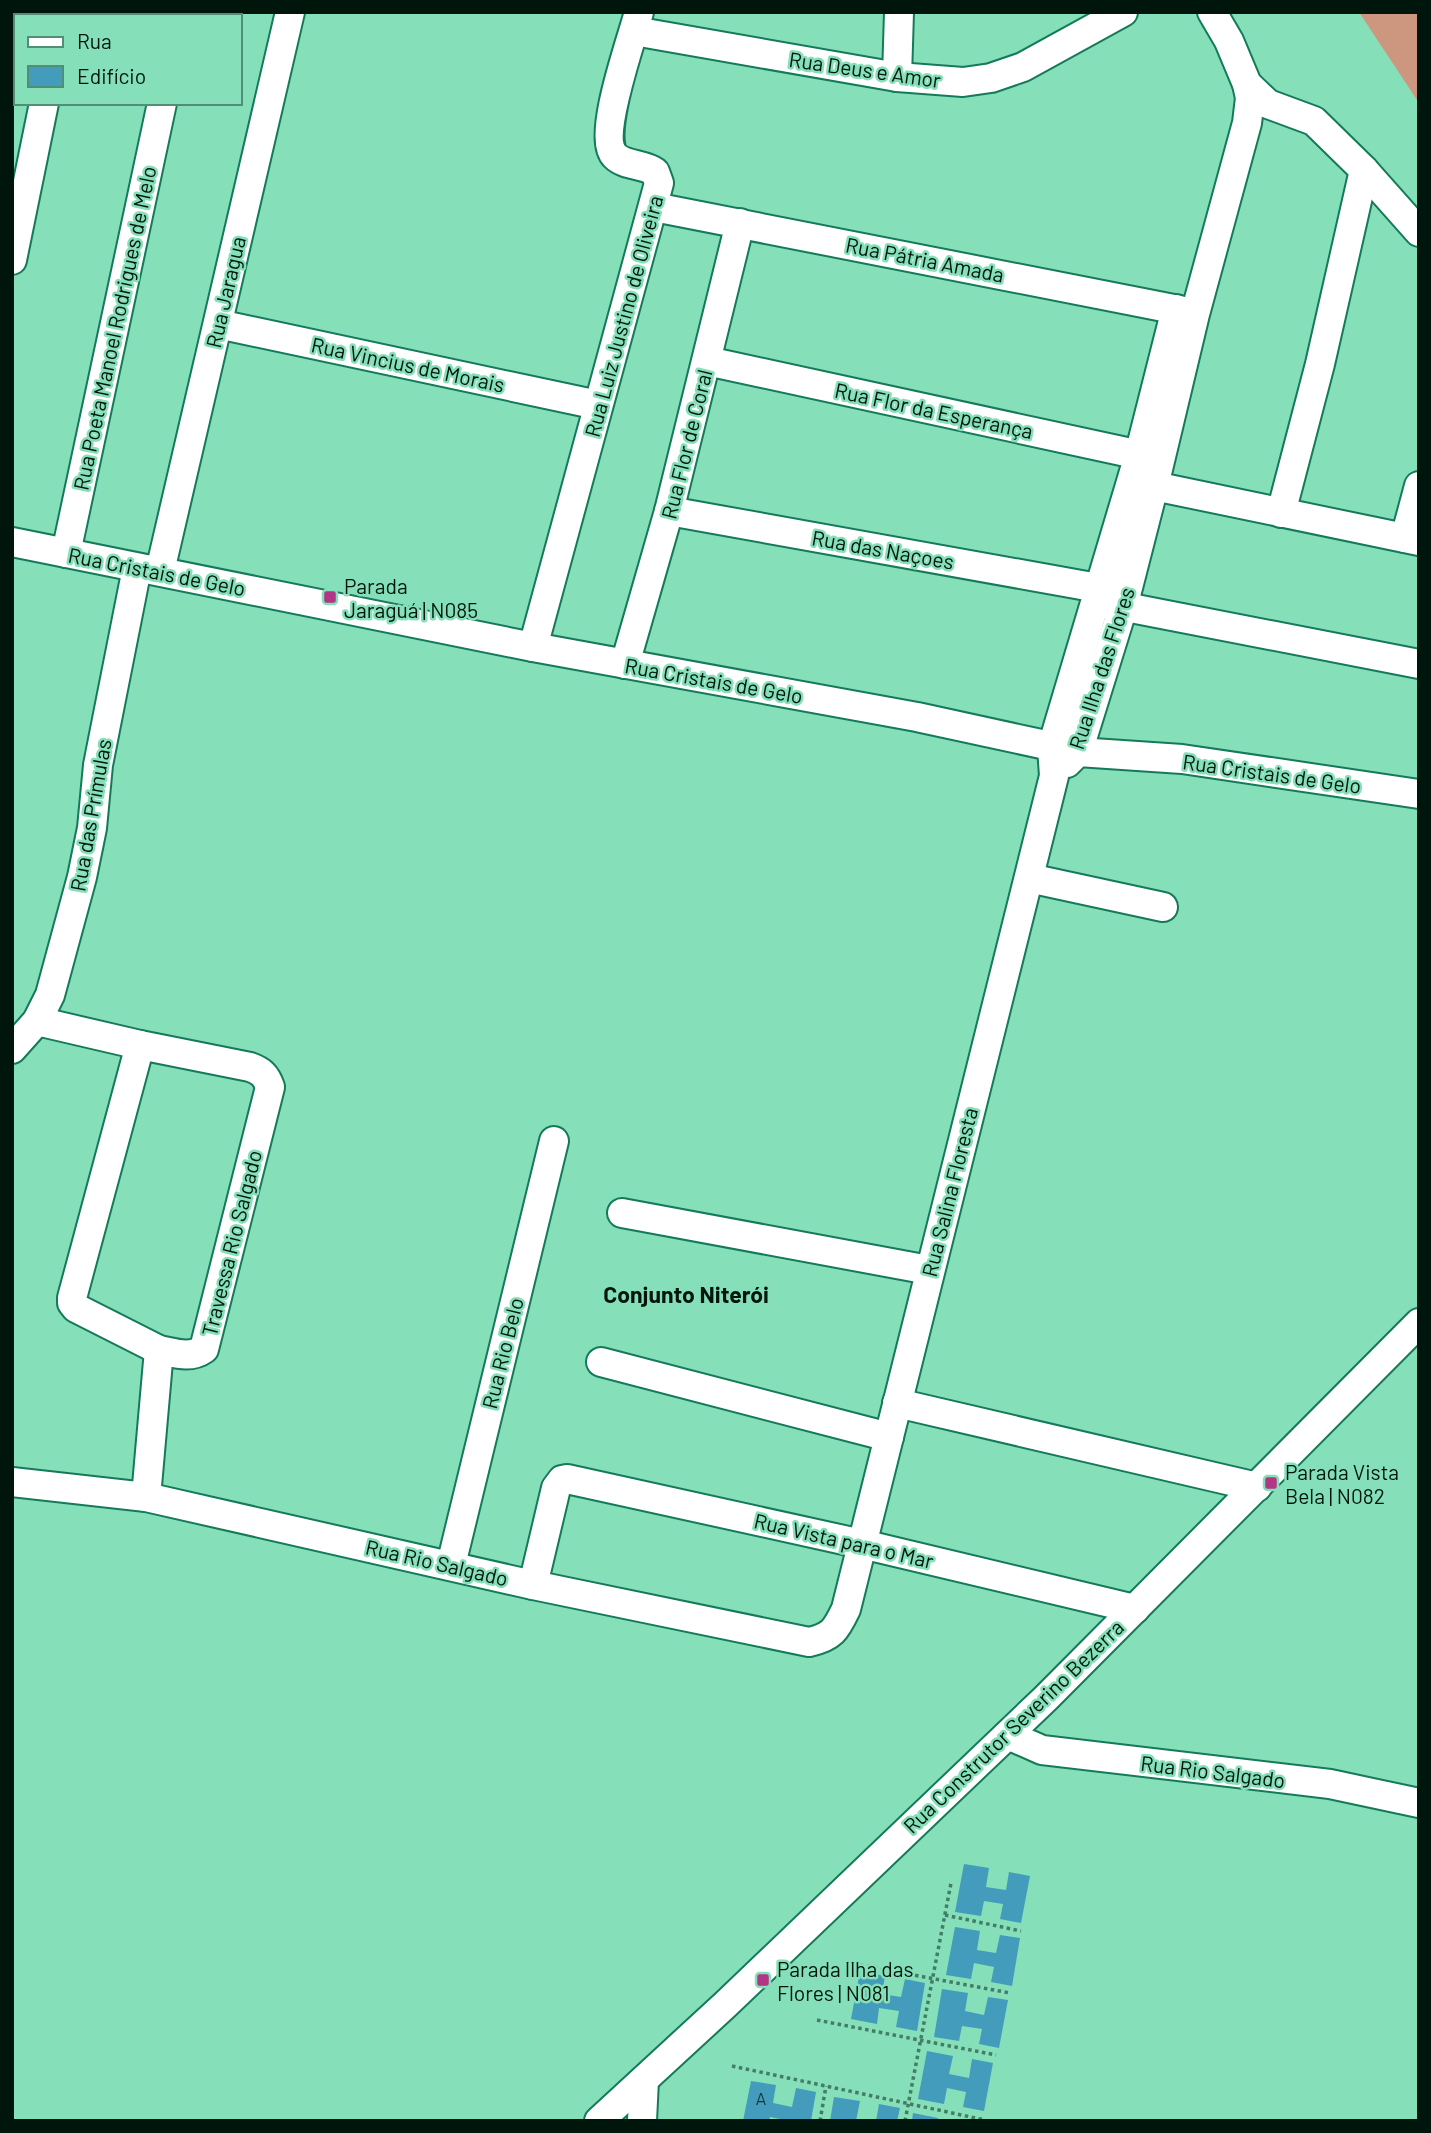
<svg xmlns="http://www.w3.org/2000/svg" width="1431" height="2133" font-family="Barlow,sans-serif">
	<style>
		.green { fill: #cd967e }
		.building { fill: #439cbc }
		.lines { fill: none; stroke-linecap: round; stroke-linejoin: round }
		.minor-casing { stroke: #147a59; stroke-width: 32 }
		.path { stroke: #447d65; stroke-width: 3.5; stroke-dasharray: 3.5 3.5; stroke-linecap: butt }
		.minor { stroke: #fff; stroke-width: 28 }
		.poi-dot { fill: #b23586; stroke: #85dfb9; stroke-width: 2.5 }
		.labels { text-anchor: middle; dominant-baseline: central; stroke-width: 5; stroke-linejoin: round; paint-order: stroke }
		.number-label { font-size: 18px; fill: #113838 }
		.street-label { font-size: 21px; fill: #00160c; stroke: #85dfb9 }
		.poi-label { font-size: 21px; fill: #00160c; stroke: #85dfb9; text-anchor: start }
		.neighbourhood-label { font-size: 23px; font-weight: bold; fill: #00160c; stroke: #85dfb9 }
	</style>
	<rect width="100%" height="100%" fill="#85dfb9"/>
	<!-- green -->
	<polygon class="green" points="1359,12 1419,12 1419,103"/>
	<!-- building -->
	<g class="building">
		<polygon points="964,1864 989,1868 986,1887 1006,1890 1009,1872 1030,1876 1021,1923 1000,1919 1003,1904 984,1901 981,1916 955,1912"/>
		<polygon points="955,1927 980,1931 977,1950 996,1953 1000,1935 1020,1938 1012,1986 991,1982 994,1967 974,1963 971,1979 946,1975"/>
		<polygon points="860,1971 885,1976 882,1994 901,1997 905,1979 925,1983 917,2031 896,2027 899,2011 879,2008 877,2024 851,2019"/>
		<polygon points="942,1989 968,1993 965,2011 984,2015 988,1997 1008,2000 999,2048 979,2044 982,2029 962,2026 959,2041 934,2037"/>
		<polygon points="927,2051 953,2056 949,2074 969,2078 972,2059 993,2063 984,2111 963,2107 966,2092 947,2088 944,2104 918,2099"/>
		<polygon points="751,2081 776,2085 773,2103 792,2107 796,2088 816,2092 811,2121 790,2121 770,2117 769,2121 743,2121"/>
		<polygon points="834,2097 860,2101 856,2121 830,2121"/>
		<polygon points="879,2104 900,2108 897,2121 876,2121"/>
		<polygon points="913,2113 938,2118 938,2121 912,2121"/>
	</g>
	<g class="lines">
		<defs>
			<g id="minor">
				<polyline points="1212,12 1229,41 1247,84 1268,104 1314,121 1364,170 1419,232"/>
				<polyline points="62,16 63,12"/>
				<polyline points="181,16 182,12"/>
				<polyline points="634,31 897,77 963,82 991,78 1023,67 1123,12"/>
				<polyline points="897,77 899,12"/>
				<polyline points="654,207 1194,313"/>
				<polyline points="12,260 44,103"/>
				<polyline points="218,324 598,405"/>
				<polyline points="707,361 1154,458"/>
				<polyline points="1154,486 1419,541"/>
				<polyline points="669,511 1098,588"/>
				<polyline points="1281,513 1320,364 1364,170"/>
				<polyline points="1405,538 1419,486"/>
				<polyline points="12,542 533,647 917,717 1078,752 1182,759 1419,794"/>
				<polyline points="66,553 162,103"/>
				<polyline points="160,571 290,12"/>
				<polyline points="1105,603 1419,664"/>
				<path d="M533,647L659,183L655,172C644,164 625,166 615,156C596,137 632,39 639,12"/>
				<polyline points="625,664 669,511 740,223"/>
				<polyline points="1067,763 1078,752 1123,607 1154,486 1195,314 1247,123 1250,98 1247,84"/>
				<polyline points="1029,878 1163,907"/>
				<polyline points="37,1021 140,1045 72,1298 72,1303 76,1308 159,1350"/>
				<path d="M140,1045L250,1067C261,1071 266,1075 270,1087L204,1349C190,1359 175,1353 159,1350L146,1497"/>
				<polyline points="12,1049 37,1021 50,995 82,877 92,828 98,765 137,568"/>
				<polyline points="622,1213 929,1270"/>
				<polyline points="601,1362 889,1437"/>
				<polyline points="897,1403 1257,1487"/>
				<path d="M12,1482L146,1497L533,1585L809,1642C832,1637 836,1630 846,1609L1054,776L1052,747L1139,455L1176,309"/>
				<polyline points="451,1565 554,1141"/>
				<polyline points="533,1585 556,1488 562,1480 567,1479 862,1544 1135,1609"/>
				<polyline points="1008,1735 1042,1750 1330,1784 1419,1803"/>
				<polyline points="599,2121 726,2004 1046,1698 1419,1323"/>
				<polyline points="642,2121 644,2080"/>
			</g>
		</defs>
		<!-- minor casing -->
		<use href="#minor" class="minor-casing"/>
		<!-- path -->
		<g class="path">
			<polyline points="945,1915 1021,1931"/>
			<polyline points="860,1965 1010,1993"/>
			<polyline points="817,2020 996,2055"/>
			<polyline points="732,2066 985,2120"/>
			<polyline points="820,2121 826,2086"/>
			<polyline points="905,2121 951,1883"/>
		</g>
		<!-- minor -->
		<use href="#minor" class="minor"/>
	</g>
	<!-- markers -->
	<g class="poi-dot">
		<rect x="323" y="590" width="14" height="14" rx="3.5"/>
		<rect x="1264" y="1476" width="14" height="14" rx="3.5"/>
		<rect x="756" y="1973" width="14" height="14" rx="3.5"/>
	</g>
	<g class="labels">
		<!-- number labels -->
		<g class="number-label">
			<text x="761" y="2098">A</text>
		</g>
		<!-- street labels -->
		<g class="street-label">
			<text transform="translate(865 69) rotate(8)">Rua Deus e Amor</text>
			<text transform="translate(925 259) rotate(11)">Rua Pátria Amada</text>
			<text transform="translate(225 292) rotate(-77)">Rua Jaragua</text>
			<text transform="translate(623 316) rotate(-75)">Rua Luiz Justino de Oliveira</text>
			<text transform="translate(114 328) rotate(-78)">Rua Poeta Manoel Rodrigues de Melo</text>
			<text transform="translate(408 364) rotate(12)">Rua Vincius de Morais</text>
			<text transform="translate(934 410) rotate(12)">Rua Flor da Esperança</text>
			<text transform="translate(686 444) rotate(-76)">Rua Flor de Coral</text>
			<text transform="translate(883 549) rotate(10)">Rua das Naçoes</text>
			<text transform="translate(157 571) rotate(11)">Rua Cristais de Gelo</text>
			<text transform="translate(1101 668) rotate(-72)">Rua Ilha das Flores</text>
			<text transform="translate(714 680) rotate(10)">Rua Cristais de Gelo</text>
			<text transform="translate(1272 773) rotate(8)">Rua Cristais de Gelo</text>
			<text transform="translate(90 815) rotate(-80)">Rua das Prímulas</text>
			<text transform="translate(949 1192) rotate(-76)">Rua Salina Floresta</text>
			<text transform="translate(231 1243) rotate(-76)">Travessa Rio Salgado</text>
			<text transform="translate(502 1353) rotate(-76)">Rua Rio Belo</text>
			<text transform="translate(844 1540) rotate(13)">Rua Vista para o Mar</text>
			<text transform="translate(437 1562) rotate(13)">Rua Rio Salgado</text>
			<text transform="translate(1013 1726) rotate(-44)">Rua Construtor Severino Bezerra</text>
			<text transform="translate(1213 1771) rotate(7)">Rua Rio Salgado</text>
		</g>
		<!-- poi labels -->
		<g class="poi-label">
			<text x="344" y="585">Parada<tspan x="344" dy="24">Jaraguá | N085</tspan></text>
			<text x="1285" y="1471">Parada Vista<tspan x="1285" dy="24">Bela | N082</tspan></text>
			<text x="777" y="1968">Parada Ilha das<tspan x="777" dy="24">Flores | N081</tspan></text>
		</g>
		<!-- neighbourhood labels -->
		<g class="neighbourhood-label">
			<text x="686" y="1294">Conjunto Niterói</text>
		</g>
	</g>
	<!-- border -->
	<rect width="1431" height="2133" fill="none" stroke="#00160c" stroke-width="28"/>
	<!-- legend -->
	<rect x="14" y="14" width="228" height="91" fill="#85dfb9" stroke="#508f74" stroke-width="2"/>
	<rect x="28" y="37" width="35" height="10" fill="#ffffff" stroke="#508f74" stroke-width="2"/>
	<text x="77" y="49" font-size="21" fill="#00160c">Rua</text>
	<rect x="28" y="66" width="35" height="21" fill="#439cbc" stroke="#508f74" stroke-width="2"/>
	<text x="77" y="84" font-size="21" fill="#00160c">Edifício</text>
</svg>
